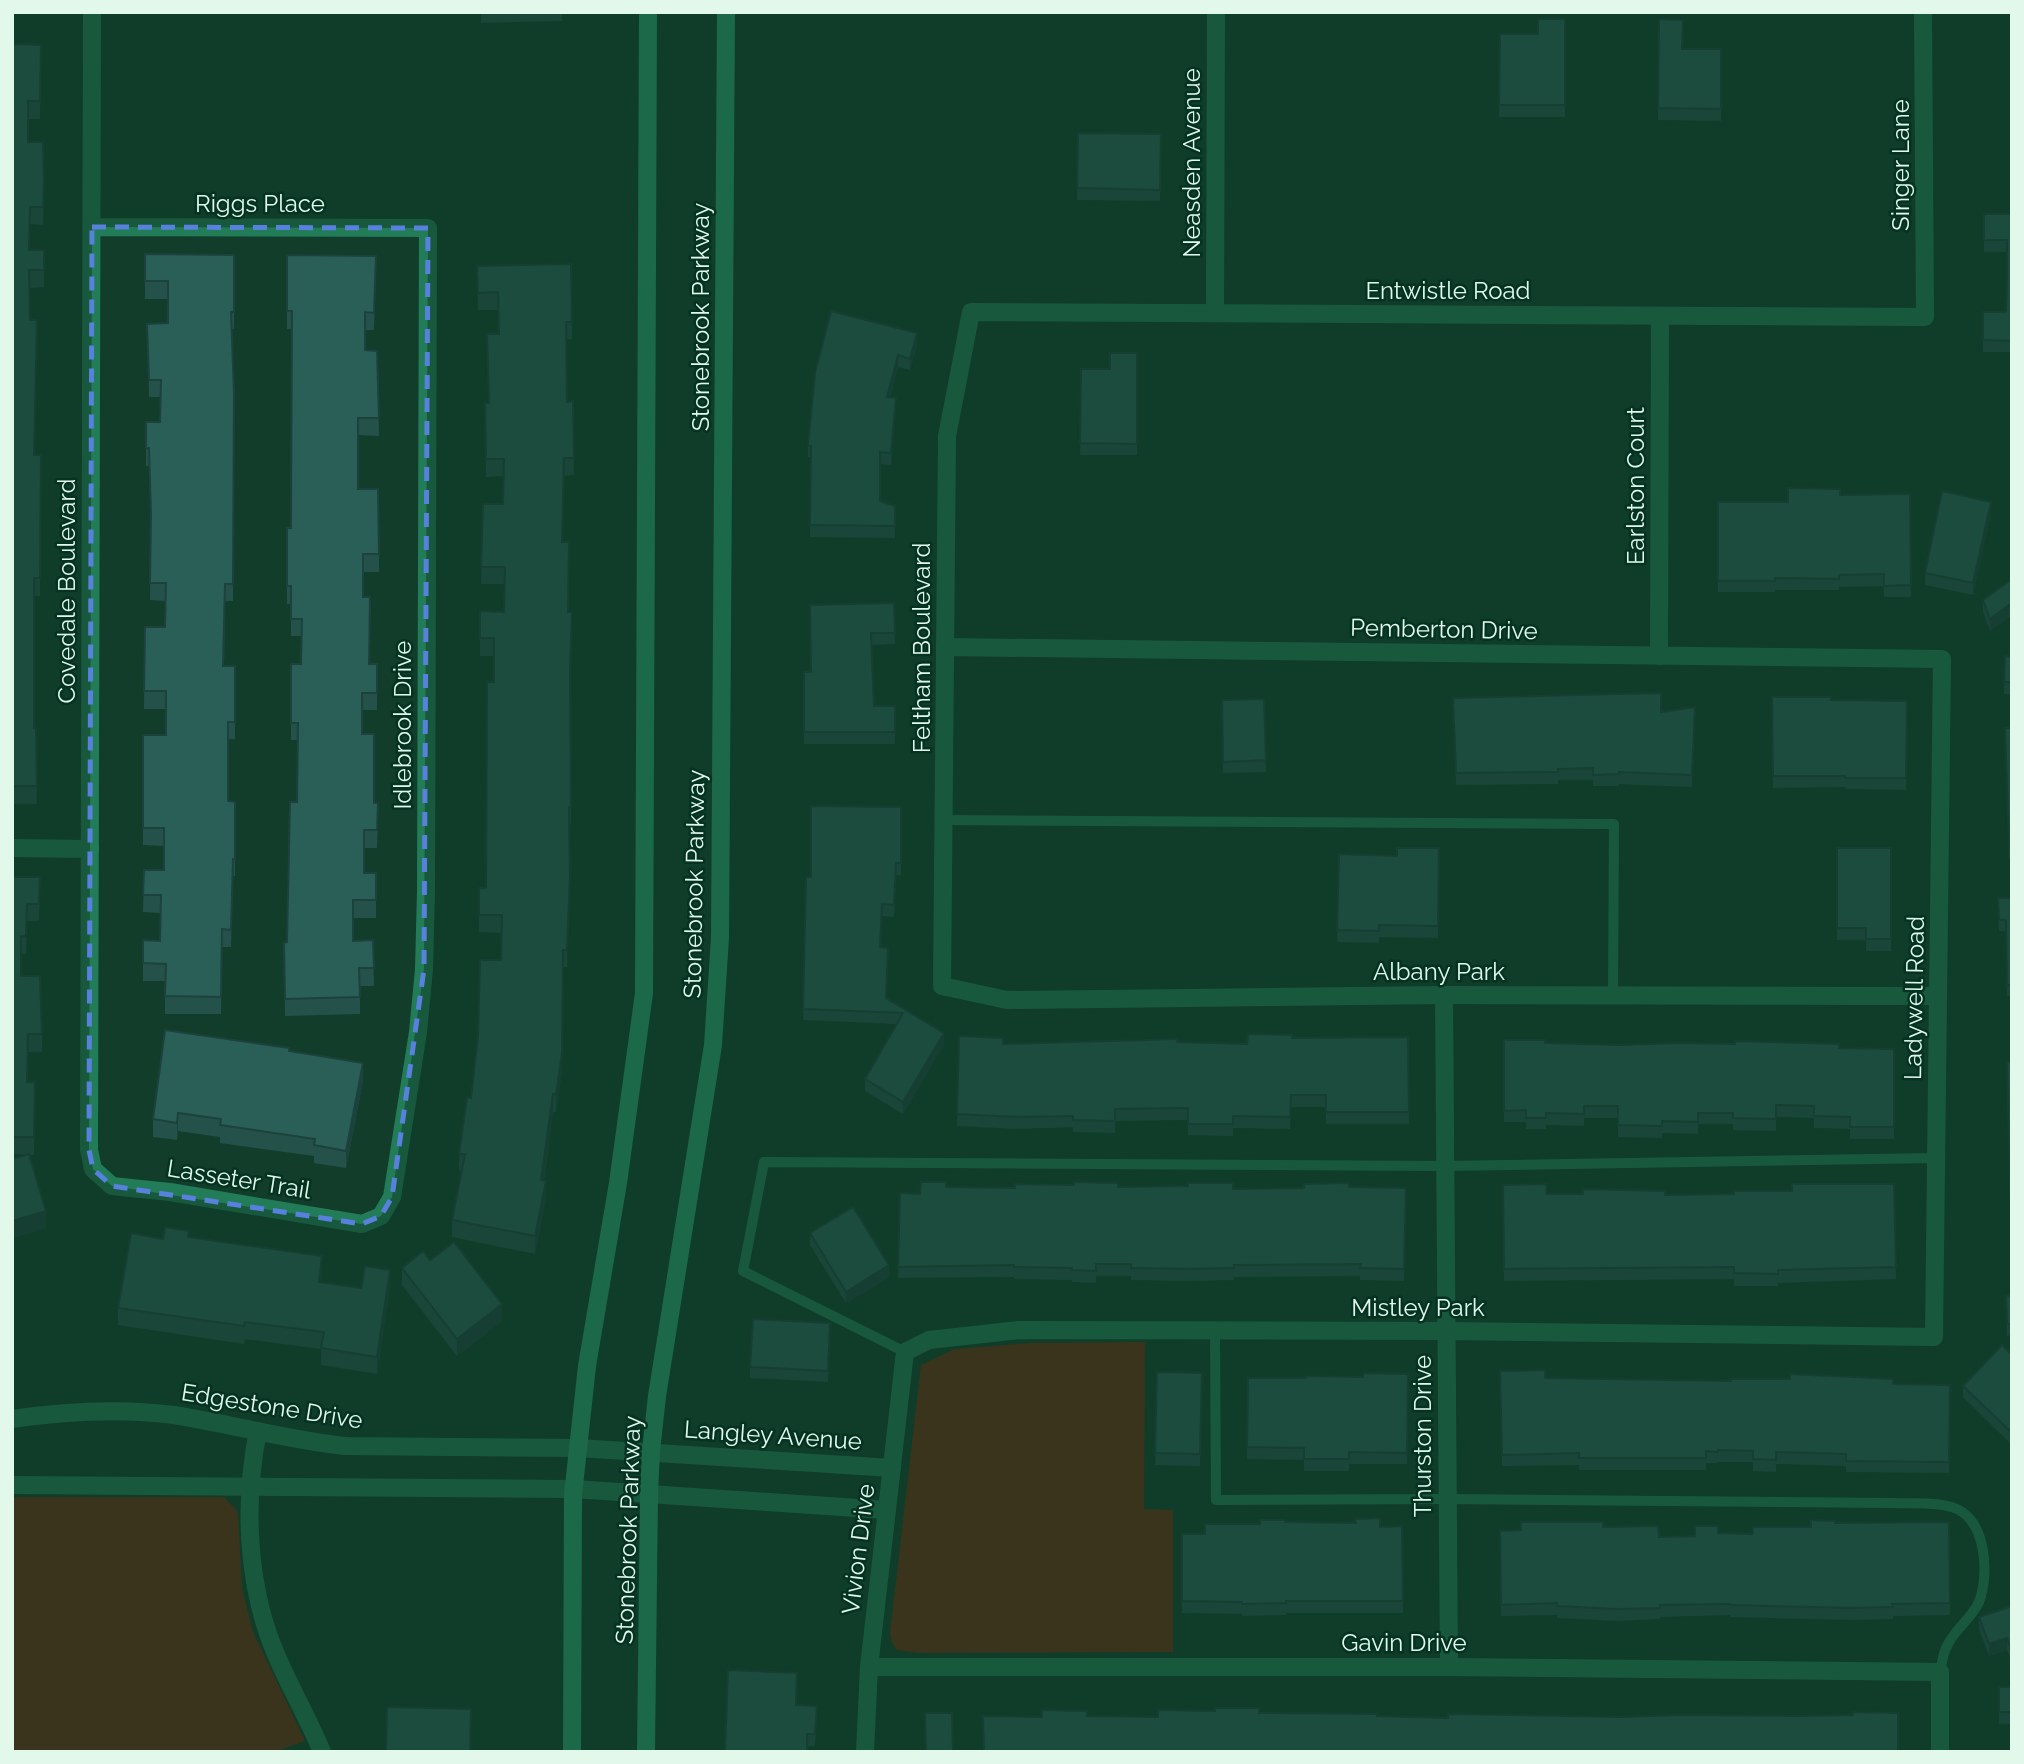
<svg xmlns="http://www.w3.org/2000/svg" width="2024" height="1764" font-family="Raleway,sans-serif">
	<style>
		.green { fill: #6e2b0c }
		.lines { fill: none; stroke-linecap: round; stroke-linejoin: round }
		.lane { stroke: #227c58; stroke-width: 10 }
		.street { stroke: #227c58; stroke-width: 18 }
		.secondary { stroke: #2b9f71; stroke-width: 18 }
		.wall { fill: #24524b }
		.shaded-wall { fill: #1d423d }
		.building { fill: #2a5f57; stroke: #1d423d; stroke-width: 2 }
		.marked { fill: none; stroke: #5881de; stroke-width: 5; stroke-dasharray: 14 9; stroke-linejoin: round }
		.labels { text-anchor: middle; dominant-baseline: central; stroke-width: 5; stroke-linejoin: round; paint-order: stroke }
		.street-label { font-size: 24px; fill: #e1f8eb; stroke: #043321 }
	</style>
	<rect width="100%" height="100%" fill="#113d2a"/>
	<!-- green -->
	<g class="green">
		<polygon points="1145,1342 1144,1509 1173,1510 1173,1652 921,1653 897,1650 892,1643 890,1633 921,1365 955,1349 1031,1343"/>
		<polygon points="12,1497 224,1497 238,1512 242,1589 253,1632 305,1741 274,1752 12,1752"/>
	</g>
	<g class="lines">
		<!-- lane -->
		<g class="lane">
			<polyline points="944,820 1614,824 1613,995"/>
			<path d="M1215,1331L1216,1500L1447,1499L1893,1503C1914,1504 1938,1501 1957,1509C1987,1523 1989,1576 1979,1602C1972,1618 1954,1630 1947,1646C1943,1653 1942,1663 1940,1672"/>
			<polyline points="905,1352 743,1271 764,1162 1445,1166 1936,1158"/>
		</g>
		<!-- street -->
		<g class="street">
			<polyline points="1923,12 1925,317 971,312 947,436 942,986 1007,1000 1444,995 1938,996"/>
			<polyline points="92,227 428,228 426,891 424,969 418,1032 392,1197 381,1216 362,1224 170,1192 112,1186 93,1169 89,1150 92,12"/>
			<polyline points="1215,313 1216,12"/>
			<polyline points="1659,656 1660,316"/>
			<polyline points="12,848 90,849"/>
			<polyline points="1444,995 1449,1667"/>
			<path d="M12,1419C66,1411 120,1408 174,1415C231,1424 287,1440 345,1446L578,1448L892,1468"/>
			<path d="M258,1431C243,1505 247,1590 278,1659C292,1691 309,1720 322,1752"/>
			<polyline points="12,1485 574,1489 887,1510"/>
			<polyline points="869,1667 1449,1667 1940,1672 1940,1752"/>
			<polyline points="865,1752 869,1667 905,1352 929,1340 1019,1330 1446,1331 1934,1337 1942,659 945,647"/>
		</g>
		<!-- secondary -->
		<g class="secondary">
			<polyline points="572,1752 573,1495 587,1366 618,1183 644,993 648,12"/>
			<polyline points="646,1752 649,1492 651,1451 657,1396 713,1045 720,938 726,12"/>
		</g>
	</g>
	<!-- wall -->
	<g class="wall">
		<polygon points="481,12 562,12 562,21 481,23"/>
		<polygon points="1565,19 1565,117 1499,117 1500,34 1538,34"/>
		<polygon points="1659,19 1683,49 1721,49 1721,121 1658,120"/>
		<polygon points="12,44 41,45 40,119 28,119 28,142 44,182 43,225 30,224 29,250 44,270 44,287 29,288 34,455 41,455 40,596 34,596 34,728 36,728 37,804 12,804"/>
		<polygon points="1078,133 1161,134 1160,201 1077,200"/>
		<polygon points="1984,214 2012,214 2012,352 1983,352 1983,312 2006,312 2007,285 2007,252 1984,252"/>
		<polygon points="145,254 234,255 234,329 232,329 234,394 233,601 225,601 224,666 235,666 235,739 228,739 228,801 235,802 235,876 233,876 231,947 222,947 221,1014 165,1014 165,981 143,981 143,940 160,941 160,913 143,912 144,870 164,870 164,846 143,845 143,735 166,735 166,709 144,709 145,627 165,627 166,601 150,600 151,528 149,466 146,466 146,422 160,422 160,397 149,397 147,324 168,323 168,299 145,299"/>
		<polygon points="287,255 376,256 374,330 365,330 365,350 377,351 379,436 358,435 358,489 379,554 379,572 363,572 363,597 369,664 377,664 377,710 362,710 362,734 378,820 377,848 364,848 364,873 376,873 376,918 353,918 353,941 373,940 374,986 360,986 360,1014 285,1016 284,943 287,942 297,802 297,740 291,740 291,664 301,664 301,636 291,636 291,604 287,604 287,528 291,528 292,329 287,329"/>
		<polygon points="571,264 572,339 567,339 567,402 573,401 574,475 564,476 562,542 569,612 572,629 570,685 571,825 569,825 570,895 567,967 563,967 562,1071 556,1112 553,1112 544,1181 546,1199 535,1254 452,1237 452,1220 462,1171 459,1171 459,1154 501,960 501,933 479,932 479,888 486,888 494,656 480,656 480,611 504,612 504,584 481,584 483,504 503,504 503,476 486,477 485,403 489,403 487,334 499,334 498,310 478,310 477,266"/>
		<polygon points="917,345 910,370 898,367 890,398 896,410 891,465 880,464 880,501 895,506 895,538 810,537 811,457 808,457 808,445 815,373"/>
		<polygon points="1137,353 1137,455 1080,455 1081,369 1110,369"/>
		<polygon points="1910,494 1911,597 1884,597 1884,586 1839,587 1839,590 1775,590 1775,592 1718,592 1718,502 1788,502 1840,495"/>
		<polygon points="1991,513 1973,595 1925,585 1925,573"/>
		<polygon points="2012,579 2012,620 2009,617 1990,631 1983,612 1983,600"/>
		<polygon points="894,603 895,644 872,645 874,706 895,706 895,744 804,744 804,672 811,672"/>
		<polygon points="2012,657 2012,694 2004,694 2004,682"/>
		<polygon points="1772,697 1831,700 1907,701 1906,790 1845,789 1845,787 1773,788"/>
		<polygon points="1453,698 1661,712 1695,707 1692,787 1619,784 1619,786 1593,786 1593,780 1558,780 1558,784 1456,785"/>
		<polygon points="1264,699 1266,772 1223,773 1222,700"/>
		<polygon points="2005,728 2012,728 2012,858 2009,858"/>
		<polygon points="901,807 901,875 896,875 894,917 882,916 881,947 886,998 944,1044 903,1114 865,1091 865,1079 897,1024 803,1020 806,877 811,877"/>
		<polygon points="1439,848 1438,938 1379,937 1379,943 1337,942 1339,854 1397,856"/>
		<polygon points="1837,848 1891,848 1891,951 1866,951 1866,940 1837,940"/>
		<polygon points="12,877 40,877 39,921 27,921 26,954 21,954 21,976 42,1034 42,1052 28,1052 27,1082 35,1082 34,1155 29,1155 46,1228 12,1238 12,1159 29,1155 12,1154"/>
		<polygon points="1998,898 2012,898 2012,996 2007,996 2006,931 1999,931"/>
		<polygon points="959,1036 1003,1044 1177,1042 1247,1044 1292,1038 1408,1037 1409,1124 1326,1124 1326,1107 1291,1107 1290,1129 1233,1128 1233,1136 1188,1135 1188,1120 1115,1121 1115,1133 1073,1132 1073,1127 1017,1129 957,1126"/>
		<polygon points="1504,1040 1545,1043 1894,1049 1894,1139 1850,1139 1850,1129 1814,1128 1814,1118 1776,1117 1776,1131 1733,1130 1733,1124 1698,1124 1698,1134 1662,1133 1662,1138 1618,1137 1618,1118 1584,1118 1584,1126 1546,1125 1546,1129 1526,1129 1526,1122 1504,1122"/>
		<polygon points="289,1051 363,1081 346,1168 314,1163 314,1156 220,1143 220,1137 178,1131 177,1140 153,1137 153,1119"/>
		<polygon points="2007,1062 2012,1062 2012,1204 2010,1205"/>
		<polygon points="1894,1184 1896,1279 1778,1283 1778,1286 1734,1286 1734,1279 1504,1281 1503,1185 1547,1194 1665,1195 1734,1194"/>
		<polygon points="946,1187 1233,1189 1349,1187 1406,1188 1404,1281 1360,1280 1360,1276 1234,1277 1234,1280 1190,1281 1131,1280 1131,1276 1096,1276 1096,1283 1072,1282 1072,1280 1014,1279 1014,1277 898,1278 900,1193 920,1194"/>
		<polygon points="810,1233 889,1277 846,1303 810,1245"/>
		<polygon points="189,1237 322,1274 321,1282 361,1288 390,1288 377,1374 321,1365 321,1349 245,1339 244,1344 118,1325 118,1308 163,1239"/>
		<polygon points="430,1260 502,1321 457,1356 402,1285 402,1268"/>
		<polygon points="2012,1295 2012,1335 2007,1336 2006,1296"/>
		<polygon points="830,1334 828,1382 750,1378 750,1367"/>
		<polygon points="2012,1355 2012,1445 1963,1397 1963,1386"/>
		<polygon points="1500,1371 1545,1378 1950,1385 1949,1473 1846,1472 1846,1466 1776,1464 1776,1472 1753,1471 1753,1462 1718,1462 1718,1463 1706,1463 1706,1470 1579,1470 1579,1465 1502,1466"/>
		<polygon points="1157,1372 1202,1373 1200,1466 1155,1465"/>
		<polygon points="1408,1374 1407,1464 1349,1464 1349,1471 1304,1471 1304,1460 1247,1459 1248,1378 1306,1378 1363,1377"/>
		<polygon points="1285,1522 1380,1527 1402,1526 1403,1613 1286,1613 1286,1615 1242,1616 1242,1614 1182,1613 1182,1534 1205,1534"/>
		<polygon points="1949,1522 1950,1615 1893,1616 1893,1619 1849,1620 1730,1617 1730,1615 1660,1617 1660,1619 1617,1621 1557,1618 1557,1615 1501,1616 1500,1531 1603,1527 1659,1537 1695,1536 1718,1533 1752,1534 1811,1527 1835,1523"/>
		<polygon points="2012,1606 2012,1663 2007,1650 1989,1656 1979,1629 1979,1617"/>
		<polygon points="797,1684 796,1706 817,1706 815,1746 725,1752"/>
		<rect x="1999" y="1687" width="13" height="37"/>
	</g>
	<!-- shaded-wall -->
	<g class="shaded-wall">
		<polygon points="917,333 917,345 910,370 910,359"/>
		<polygon points="898,355 898,367 887,409 887,397"/>
		<polygon points="896,398 896,410 891,465 891,453"/>
		<polygon points="1991,502 1991,513 1973,595 1973,583"/>
		<polygon points="2009,605 2009,617 1990,631 1990,619"/>
		<polygon points="570,877 570,895 567,967 567,950"/>
		<polygon points="563,967 562,1071 556,1112 556,1095"/>
		<polygon points="944,1033 944,1044 903,1114 903,1102"/>
		<polygon points="363,1063 363,1081 346,1168 346,1151"/>
		<polygon points="553,1094 553,1112 541,1198 541,1180"/>
		<polygon points="178,1113 178,1131 177,1140 177,1123"/>
		<polygon points="546,1181 546,1199 535,1254 535,1236"/>
		<polygon points="46,1211 46,1228 12,1238 12,1221"/>
		<polygon points="322,1256 322,1274 319,1299 319,1282"/>
		<polygon points="889,1265 889,1277 846,1303 846,1292"/>
		<polygon points="390,1270 390,1288 377,1374 377,1357"/>
		<polygon points="502,1304 502,1321 457,1356 457,1339"/>
		<polygon points="2007,1638 2007,1650 1989,1656 1989,1644"/>
	</g>
	<!-- building -->
	<g class="building">
		<polygon points="1538,19 1565,19 1565,105 1499,105 1500,34 1538,34"/>
		<polygon points="1659,19 1683,20 1682,49 1721,49 1721,109 1658,108"/>
		<polygon points="12,44 41,45 40,101 28,101 28,142 43,142 44,182 43,207 30,207 29,250 44,250 44,270 29,270 30,320 37,320 34,455 41,455 40,578 34,578 34,728 36,728 37,786 12,786"/>
		<polygon points="1078,133 1161,134 1160,190 1077,188"/>
		<polygon points="1984,214 2012,214 2012,341 1983,340 1983,312 2006,312 2007,282 2007,240 1984,240"/>
		<polygon points="145,254 234,255 234,312 231,312 234,394 233,584 225,584 223,666 235,666 235,722 228,722 228,801 235,802 235,859 233,859 231,930 222,929 221,997 165,996 166,964 143,963 143,940 160,941 161,895 143,895 144,870 164,870 164,828 143,828 143,735 166,735 166,691 144,691 145,627 165,627 166,583 150,583 151,515 149,448 146,448 146,422 160,422 161,380 149,380 147,324 168,323 168,281 145,281"/>
		<polygon points="287,255 376,256 374,313 365,312 365,350 377,351 379,418 358,418 358,489 378,489 379,554 363,554 363,597 370,597 369,664 377,664 377,693 362,693 362,734 374,734 374,803 378,803 377,830 364,830 364,873 376,873 376,900 353,900 353,941 373,940 374,968 359,968 360,997 285,999 284,943 287,942 290,802 297,802 298,723 291,723 291,664 301,664 302,619 291,619 291,586 287,586 287,528 291,528 292,311 287,311"/>
		<polygon points="571,264 572,322 566,322 567,402 573,401 574,458 564,458 562,542 569,542 568,612 572,612 570,671 571,807 569,807 570,877 567,950 563,950 562,1053 556,1095 553,1094 541,1180 546,1181 535,1236 452,1220 465,1154 459,1154 467,1097 471,1098 478,1036 480,960 501,960 502,915 479,915 479,888 486,888 487,682 494,682 494,638 480,638 480,611 504,612 505,567 481,567 483,504 503,504 504,459 486,459 485,403 489,403 487,334 499,334 498,292 478,293 477,266"/>
		<polygon points="831,311 917,333 910,359 898,355 887,397 896,398 891,453 880,452 880,501 895,506 895,526 810,525 811,446 808,445 815,373"/>
		<polygon points="1110,353 1137,353 1137,444 1080,443 1081,369 1110,369"/>
		<polygon points="1788,488 1840,489 1840,495 1910,494 1911,585 1884,586 1884,574 1839,575 1839,579 1775,578 1775,581 1718,581 1718,502 1788,502"/>
		<polygon points="1942,491 1991,502 1973,583 1925,573"/>
		<polygon points="2012,579 2012,608 2009,605 1990,619 1983,600"/>
		<polygon points="894,603 895,633 871,633 874,706 895,706 895,732 804,732 804,672 811,672 810,605"/>
		<polygon points="2005,656 2012,657 2012,682 2004,682"/>
		<polygon points="1661,693 1661,712 1695,707 1692,775 1619,772 1619,774 1593,775 1593,768 1558,769 1558,772 1456,773 1453,698"/>
		<polygon points="1772,697 1831,697 1831,700 1907,701 1906,778 1845,778 1845,776 1773,776"/>
		<polygon points="1264,699 1266,760 1223,762 1222,700"/>
		<polygon points="2005,728 2012,728 2012,846 2009,846"/>
		<polygon points="811,806 901,807 901,863 896,863 894,905 882,904 880,947 888,948 886,998 944,1033 903,1102 865,1079 903,1013 803,1009 806,877 811,877"/>
		<polygon points="1397,848 1439,848 1438,926 1379,925 1379,931 1337,930 1339,854 1397,856"/>
		<polygon points="1837,848 1891,848 1891,939 1866,939 1866,928 1837,928"/>
		<polygon points="12,877 40,877 39,904 27,904 26,936 21,936 21,976 40,976 42,1034 28,1034 27,1082 35,1082 34,1137 12,1137"/>
		<polygon points="1998,898 2012,898 2012,985 2007,985 2006,920 1999,920"/>
		<polygon points="165,1030 289,1048 289,1051 363,1063 346,1151 314,1145 315,1139 220,1125 221,1119 178,1113 177,1123 153,1119"/>
		<polygon points="1248,1034 1292,1035 1292,1038 1408,1037 1409,1112 1326,1112 1326,1095 1291,1095 1290,1117 1233,1116 1233,1124 1188,1124 1188,1108 1115,1109 1115,1121 1073,1120 1073,1116 1017,1117 957,1114 959,1036 1003,1038 1003,1044 1177,1039 1177,1042 1247,1044"/>
		<polygon points="1504,1040 1545,1040 1545,1043 1620,1045 1677,1043 1735,1044 1735,1041 1839,1044 1839,1048 1894,1049 1894,1127 1850,1127 1850,1117 1814,1116 1814,1106 1776,1105 1776,1119 1733,1118 1733,1113 1698,1113 1698,1122 1662,1121 1662,1126 1618,1125 1618,1106 1584,1106 1584,1114 1546,1113 1546,1118 1526,1118 1526,1110 1504,1111"/>
		<polygon points="2007,1062 2012,1062 2012,1193 2010,1193"/>
		<polygon points="29,1154 46,1211 12,1221 12,1159"/>
		<polygon points="921,1182 946,1182 946,1187 1015,1188 1015,1184 1074,1185 1074,1182 1118,1183 1118,1187 1188,1186 1188,1183 1233,1183 1233,1189 1304,1188 1304,1184 1349,1183 1349,1187 1406,1188 1404,1269 1360,1268 1361,1264 1234,1265 1234,1268 1190,1269 1131,1268 1131,1264 1096,1264 1096,1271 1072,1270 1072,1268 1014,1267 1014,1265 898,1267 900,1193 920,1194"/>
		<polygon points="1546,1184 1547,1194 1583,1194 1583,1189 1665,1191 1665,1195 1734,1194 1734,1191 1792,1191 1792,1184 1894,1184 1896,1267 1778,1270 1778,1274 1734,1273 1734,1267 1504,1269 1503,1185"/>
		<polygon points="853,1207 889,1265 846,1292 810,1233"/>
		<polygon points="165,1227 189,1231 188,1237 322,1256 319,1282 361,1288 365,1266 390,1270 377,1357 321,1348 324,1332 245,1322 244,1326 118,1308 131,1233 163,1239"/>
		<polygon points="454,1242 502,1304 457,1339 402,1268 423,1251 430,1260"/>
		<polygon points="2012,1295 2012,1324 2007,1324 2006,1296"/>
		<polygon points="753,1319 830,1323 828,1371 750,1367"/>
		<polygon points="2002,1345 2012,1355 2012,1433 1963,1386"/>
		<polygon points="1545,1370 1545,1378 1731,1381 1731,1379 1790,1379 1790,1374 1893,1379 1893,1384 1950,1385 1949,1462 1846,1461 1846,1454 1776,1452 1776,1460 1753,1459 1753,1451 1718,1450 1718,1452 1706,1451 1706,1458 1579,1458 1579,1453 1502,1455 1500,1371"/>
		<polygon points="1157,1372 1202,1373 1200,1454 1155,1453"/>
		<polygon points="1364,1373 1408,1374 1407,1453 1349,1452 1349,1459 1304,1459 1304,1448 1247,1447 1248,1378 1306,1378 1306,1376 1363,1377"/>
		<polygon points="1380,1518 1380,1527 1402,1526 1403,1601 1286,1601 1286,1603 1242,1604 1242,1602 1182,1601 1182,1534 1205,1534 1205,1524 1260,1524 1260,1520 1285,1520 1285,1522 1356,1523 1355,1519"/>
		<polygon points="1811,1520 1835,1521 1835,1523 1949,1522 1950,1603 1892,1604 1893,1607 1849,1608 1730,1605 1730,1604 1660,1605 1660,1608 1617,1609 1557,1606 1557,1603 1501,1605 1500,1531 1521,1530 1521,1522 1603,1522 1603,1527 1658,1526 1659,1537 1695,1536 1695,1526 1718,1526 1718,1533 1752,1534 1753,1527 1811,1527"/>
		<polygon points="2012,1606 2012,1651 2007,1638 1989,1644 1979,1617"/>
		<polygon points="728,1670 797,1673 796,1705 817,1706 815,1734 807,1734 807,1752 725,1752"/>
		<rect x="1999" y="1687" width="13" height="25"/>
		<polygon points="387,1707 471,1709 470,1752 386,1752"/>
		<polygon points="1215,1708 1259,1708 1259,1713 1377,1714 1377,1716 1448,1718 1448,1714 1620,1717 1680,1715 1796,1716 1853,1715 1853,1712 1898,1713 1898,1752 984,1752 983,1716 1042,1717 1042,1710 1087,1711 1087,1716 1158,1717 1158,1710 1215,1711"/>
		<polygon points="925,1713 952,1713 953,1752 926,1752"/>
	</g>
	<!-- marked area -->
	<path d="M0 0H2024V1764H0ZM92,227L428,228L424,969L392,1197L381,1216L362,1224L112,1186L93,1169L89,1150Z" fill="#113d2a" fill-opacity=".55" fill-rule="evenodd"/>
	<path class="marked" d="M92,227L428,228L424,969L392,1197L381,1216L362,1224L112,1186L93,1169L89,1150Z"/>
	<g class="labels">
		<!-- street labels -->
		<g class="street-label">
			<text transform="translate(1191 163) rotate(-90)">Neasden Avenue</text>
			<text transform="translate(1900 165) rotate(-90)">Singer Lane</text>
			<text x="260" y="203">Riggs Place</text>
			<text x="1448" y="290">Entwistle Road</text>
			<text transform="translate(700 317) rotate(-90)">Stonebrook Parkway</text>
			<text transform="translate(1635 486) rotate(-90)">Earlston Court</text>
			<text transform="translate(66 591) rotate(-90)">Covedale Boulevard</text>
			<text transform="translate(1444 629) rotate(1)">Pemberton Drive</text>
			<text transform="translate(921 648) rotate(-90)">Feltham Boulevard</text>
			<text transform="translate(402 725) rotate(-90)">Idlebrook Drive</text>
			<text transform="translate(694 884) rotate(-89)">Stonebrook Parkway</text>
			<text x="1439" y="971">Albany Park</text>
			<text transform="translate(1914 998) rotate(-89)">Ladywell Road</text>
			<text transform="translate(239 1179) rotate(9)">Lasseter Trail</text>
			<text x="1418" y="1307">Mistley Park</text>
			<text transform="translate(272 1406) rotate(9)">Edgestone Drive</text>
			<text transform="translate(773 1435) rotate(4)">Langley Avenue</text>
			<text transform="translate(1422 1436) rotate(-90)">Thurston Drive</text>
			<text transform="translate(628 1530) rotate(-88)">Stonebrook Parkway</text>
			<text transform="translate(858 1549) rotate(-83)">Vivion Drive</text>
			<text x="1404" y="1642">Gavin Drive</text>
		</g>
	</g>
	<!-- border -->
	<rect width="2024" height="1764" fill="none" stroke="#e1f8eb" stroke-width="28"/>
</svg>
